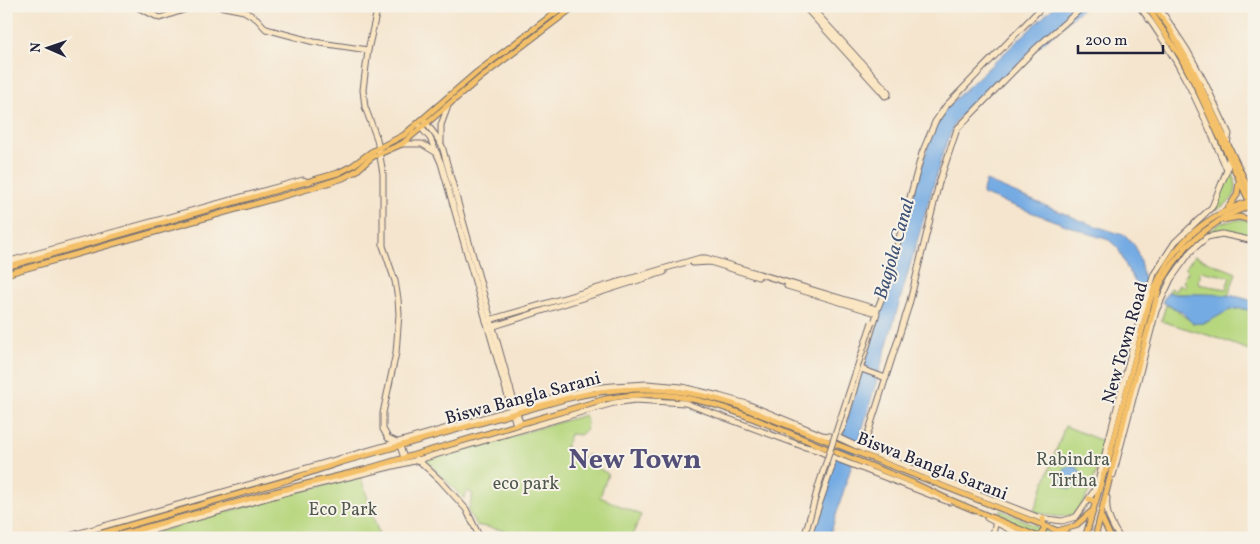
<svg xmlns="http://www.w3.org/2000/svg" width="1260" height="544" font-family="Vollkorn,serif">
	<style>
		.green { fill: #b7d77f; stroke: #6c7c5d; fill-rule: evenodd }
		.water { fill: #75abe3; stroke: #4c668f }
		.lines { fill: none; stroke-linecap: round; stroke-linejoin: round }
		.primary-tunnel { stroke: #cbbeb1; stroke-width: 5; stroke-dasharray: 5 2.5; stroke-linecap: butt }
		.secondary-casing { stroke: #6c666e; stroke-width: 7 }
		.primary-casing { stroke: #6c666e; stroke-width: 7 }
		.secondary { stroke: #fbe6c3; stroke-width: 5 }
		.primary { stroke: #f4c16a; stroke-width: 5 }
		.secondary-bridge-casing { stroke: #6c666e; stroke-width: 7; stroke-linecap: butt }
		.secondary-bridge { stroke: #fbe6c3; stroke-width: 5 }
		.labels { text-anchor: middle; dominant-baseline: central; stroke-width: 4; stroke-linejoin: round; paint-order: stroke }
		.street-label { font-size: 18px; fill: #22223b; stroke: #f7f3e8 }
		.park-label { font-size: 18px; fill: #4f584f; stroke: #f7f3e8 }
		.water-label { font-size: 19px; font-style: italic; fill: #3f5276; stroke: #f7f3e8 }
		.town-label { font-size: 28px; font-weight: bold; fill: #54507a; stroke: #f7f3e8 }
	</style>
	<rect width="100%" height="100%" fill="#f7f3e8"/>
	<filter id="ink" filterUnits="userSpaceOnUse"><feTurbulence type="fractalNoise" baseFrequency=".02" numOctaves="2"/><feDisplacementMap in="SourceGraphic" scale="10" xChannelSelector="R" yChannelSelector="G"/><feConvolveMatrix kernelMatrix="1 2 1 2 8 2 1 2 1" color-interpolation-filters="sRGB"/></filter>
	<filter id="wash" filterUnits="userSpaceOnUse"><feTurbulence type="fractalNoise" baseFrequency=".0096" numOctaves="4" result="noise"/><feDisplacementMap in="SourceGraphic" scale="20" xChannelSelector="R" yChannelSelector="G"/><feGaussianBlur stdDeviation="1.12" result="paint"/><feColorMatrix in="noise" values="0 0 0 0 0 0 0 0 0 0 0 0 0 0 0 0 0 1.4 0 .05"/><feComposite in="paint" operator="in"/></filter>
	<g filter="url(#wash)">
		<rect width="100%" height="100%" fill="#f5e5ce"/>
		<!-- green -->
		<g class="green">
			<path d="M1230,168C1241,189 1237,201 1214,210Z"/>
			<polygon points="1236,220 1244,220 1254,223 1254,238 1224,232 1207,233 1221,223"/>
			<path d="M1194,256L1236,273L1228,296L1174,294L1168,291L1170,288L1175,291L1179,285L1183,287L1185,284L1183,281L1185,278L1184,277L1188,271L1185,269ZM1200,271L1230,277L1226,289L1198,284Z"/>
			<path d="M1166,305C1179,309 1187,323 1199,323C1208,324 1213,318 1220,314C1230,308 1243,307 1254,312V352L1214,337L1161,321Z"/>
			<path d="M585,415C588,424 588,430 580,435L570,434L565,451L585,458L587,455L598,458V468L608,474L600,497L641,515L631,538H528L507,531L476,525L468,511L473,494L467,491L464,499L426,460Z"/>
			<path d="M1065,426L1105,442C1100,460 1088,509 1070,515C1059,519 1044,514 1034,511Z"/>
			<polygon points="361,477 380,538 136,538 281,496"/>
			<path d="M1001,510L1062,538C1044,538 1016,524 999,516Z"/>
		</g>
		<!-- water -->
		<g class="water">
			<polygon points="1055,6 1085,6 956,120 943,152 859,441 829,538 809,538 841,440 930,139 941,112"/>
			<polygon points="986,181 1087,223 1126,236 1135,246 1140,260 1143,276 1147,282 1144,293 1138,287 1127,268 1118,248 1109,240 1093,235 982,194"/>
			<path d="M1168,292C1177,296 1186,293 1195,294C1214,294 1237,294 1254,302V312C1225,299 1216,328 1192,323L1181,311L1162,302Z"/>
			<path d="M1071,465L1079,469C1083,478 1079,485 1070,489L1063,486L1061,478L1065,469Z"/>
		</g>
	</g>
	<g filter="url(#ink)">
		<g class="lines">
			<!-- primary-tunnel -->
			<polyline class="primary-tunnel" points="1088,538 1092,524"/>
			<defs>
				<g id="secondary">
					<polyline points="107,6 110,6"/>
					<polyline points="135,6 160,18 195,6"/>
					<polyline points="219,6 244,11 257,19 266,29 314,42 368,50"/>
					<polyline points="378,6 368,50 363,90 365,107 377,139 383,174 383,246 395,281 398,299 399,314 396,353 383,413 383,429 388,438 399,443 404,458"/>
					<polyline points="804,6 881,91 885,96 888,95 888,92 810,6"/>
					<path d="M1139,6C1178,55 1203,113 1227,170"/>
					<polyline points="1158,6 1187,50 1205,83 1229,134 1227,143"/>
					<polyline points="423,119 436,136 442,146 520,423"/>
					<polyline points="418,124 430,138 441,163 516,425"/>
					<polyline points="441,142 441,125 448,106"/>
					<polyline points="402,144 422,144 437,153"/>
					<polyline points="6,262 303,180 309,182"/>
					<polyline points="693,263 710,262 758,277"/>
					<polyline points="787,286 873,312"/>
					<polyline points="877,310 885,290 922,153 935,122 946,106 1043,6"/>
					<polyline points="486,321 700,258 706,258 876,309"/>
					<polyline points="488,328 664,272"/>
					<polyline points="861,369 886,378"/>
					<polyline points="837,437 863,449 1040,518 1062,521 1076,517 1094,491 1098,481 1140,318 1154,274 1175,242 1212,207 1227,170 1229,158"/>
					<polyline points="863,449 909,305 939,183 957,129 1035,49 1084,6"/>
					<polyline points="417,459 440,480 466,509 480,538"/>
					<polyline points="1113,475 1156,311 1171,279 1191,251 1207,237 1222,234 1254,241"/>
					<path d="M1107,498C1105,513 1112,526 1120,538"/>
					<polyline points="987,518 1026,538"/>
					<polyline points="62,538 552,398 593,388 613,386 647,384 682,387 719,396 747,404 822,435 837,437 843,427 877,313"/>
					<polyline points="126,538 291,491 418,460 585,411 614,403 635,400 685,403 802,446 817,450 832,457 949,502"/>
					<polyline points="808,538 832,467 832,457"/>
					<polyline points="992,538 996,521"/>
				</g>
				<g id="primary">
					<polyline points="1147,6 1178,53"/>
					<polyline points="1153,6 1168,26 1194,72 1254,200"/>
					<polyline points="1179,54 1196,86 1250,203"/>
					<polyline points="1228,208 1237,195 1239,182"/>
					<polyline points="1222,220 1239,217 1254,221"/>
					<polyline points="6,267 338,173 352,166 371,152 404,135 476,73 564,6"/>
					<polyline points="6,274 315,187 343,178 356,171 372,157 402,144 480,78 575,6"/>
					<polyline points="1089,499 1092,500 1095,503"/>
					<polyline points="1102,518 1111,538"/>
					<polyline points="1057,531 1075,526 1091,512"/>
					<path d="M1038,537C1046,531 1044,527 1043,519"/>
					<path d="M85,538L288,480L342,462L565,399C622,384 680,386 736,405L1076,538"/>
					<path d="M108,538L274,492L363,470L605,399C682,384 732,410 801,438C837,453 874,467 911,482L943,497L1041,538"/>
					<path d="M1085,538L1104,473L1106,470L1148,307C1164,253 1199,216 1254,200"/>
					<polyline points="1095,538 1129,400 1160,285 1173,264 1187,246 1202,233 1226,216 1254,204"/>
				</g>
			</defs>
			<!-- secondary casing -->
			<use href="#secondary" class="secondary-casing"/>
			<!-- primary casing -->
			<use href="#primary" class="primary-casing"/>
			<!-- secondary -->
			<use href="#secondary" class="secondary"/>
			<!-- primary -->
			<use href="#primary" class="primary"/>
			<defs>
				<polyline id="secondary-bridge" points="804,538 819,484 872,322"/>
			</defs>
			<!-- secondary-bridge casing -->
			<use href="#secondary-bridge" class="secondary-bridge-casing"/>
			<!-- secondary-bridge -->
			<use href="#secondary-bridge" class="secondary-bridge"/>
		</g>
	</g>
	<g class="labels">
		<!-- street labels -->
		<g class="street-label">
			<text transform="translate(1126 343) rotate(-74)">New Town Road</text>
			<text transform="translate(523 399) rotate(-15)">Biswa Bangla Sarani</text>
			<text transform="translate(932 467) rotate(21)">Biswa Bangla Sarani</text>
		</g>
		<!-- park labels -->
		<g class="park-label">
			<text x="1073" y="460">Rabindra<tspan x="1073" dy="21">Tirtha</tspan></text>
			<text x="526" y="484">eco park</text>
			<text x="343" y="510">Eco Park</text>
		</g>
		<!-- water labels -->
		<g class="water-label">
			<text transform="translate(895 249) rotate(-74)">Bagjola Canal</text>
		</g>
		<!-- town labels -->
		<g class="town-label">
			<text x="635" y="460">New Town</text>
		</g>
	</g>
	<!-- margin -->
	<rect width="1260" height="544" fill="none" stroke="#f7f3e8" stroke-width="25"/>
	<!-- north arrow -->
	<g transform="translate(48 48) rotate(272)" stroke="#f7f3e8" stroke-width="4" paint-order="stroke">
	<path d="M0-4L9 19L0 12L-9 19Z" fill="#22223b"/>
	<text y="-8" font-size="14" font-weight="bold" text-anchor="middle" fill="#22223b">N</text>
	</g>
	<!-- scale -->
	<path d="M1078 45v8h85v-8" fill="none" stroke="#22223b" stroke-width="2.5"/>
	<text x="1085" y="45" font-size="15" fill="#22223b" stroke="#f7f3e8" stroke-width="4" paint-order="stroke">200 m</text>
</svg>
